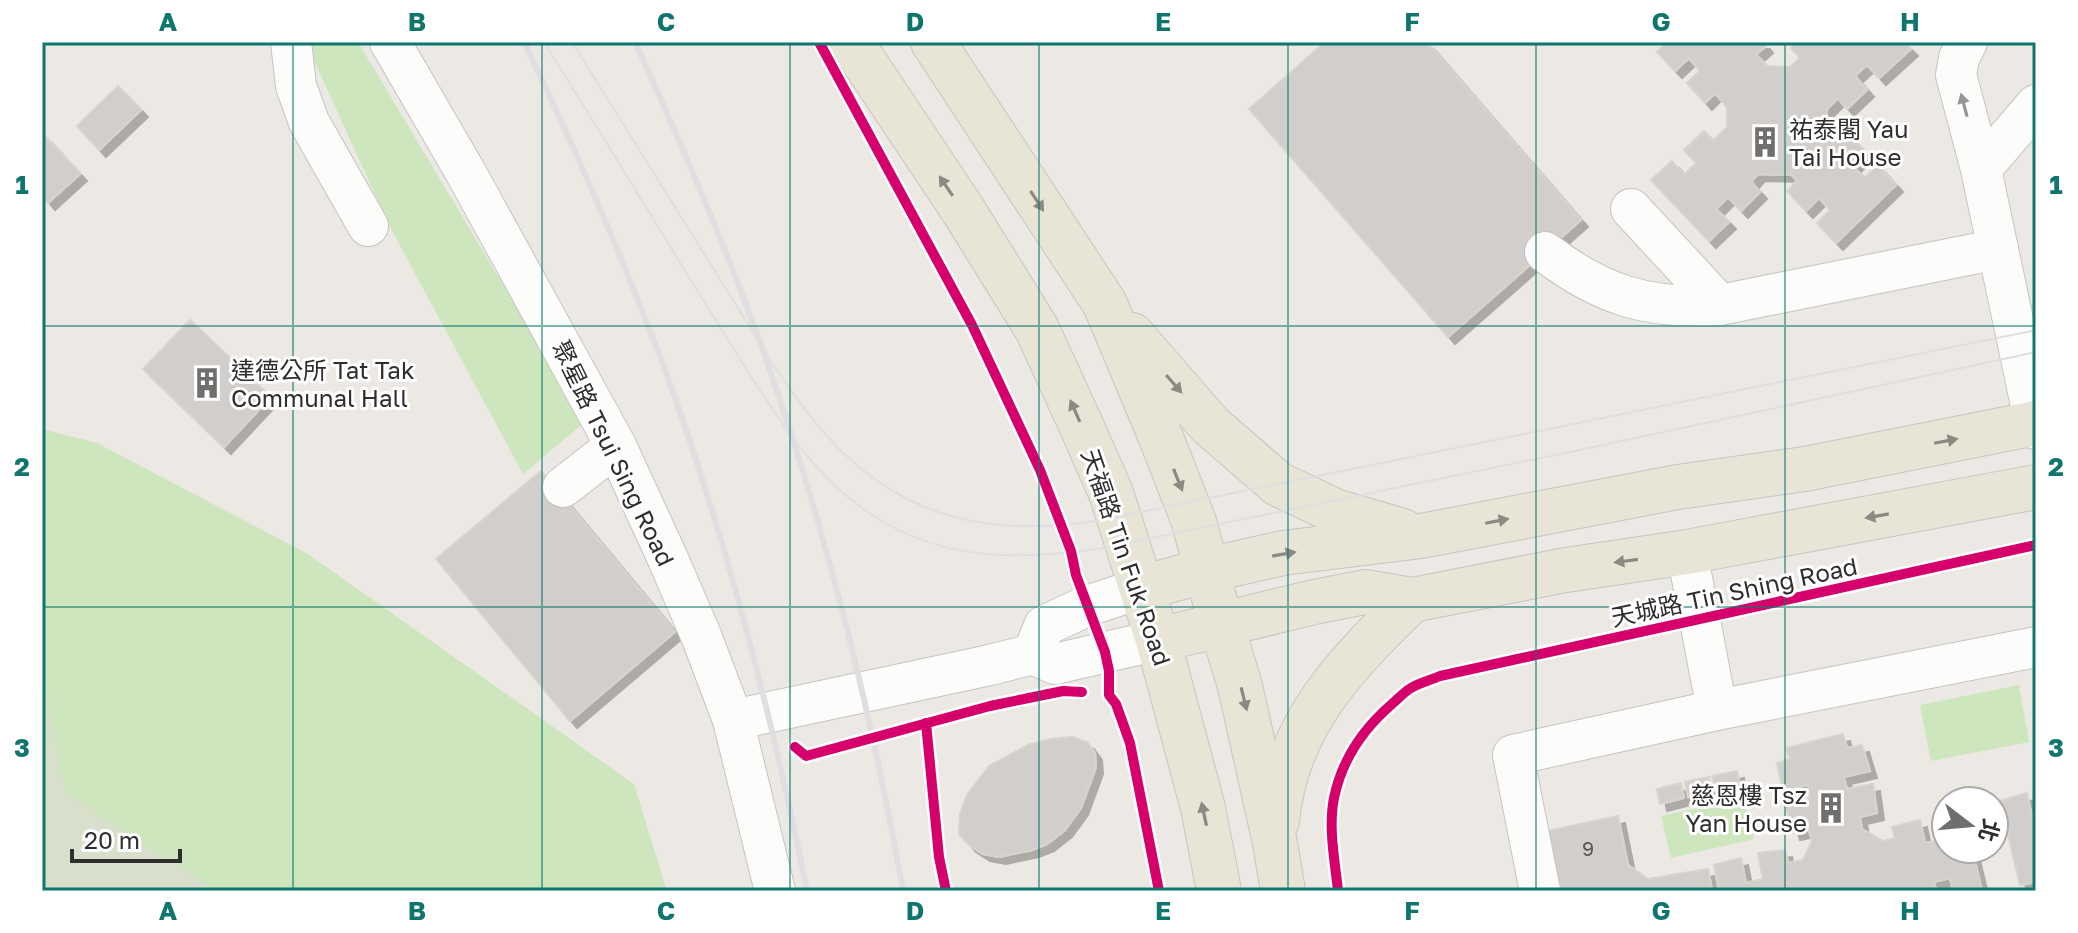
<svg xmlns="http://www.w3.org/2000/svg" width="2078" height="933" font-family="'Golos Text','Noto Sans TC',sans-serif">
	<style>
		.green { fill: #cee6be }
		.cemetery { fill: #d8e0cc }
		.building { fill: #d1cecb; stroke: #d7d4d0; stroke-width: 2; filter: url(#shadow) }
		.lines { fill: none; stroke-linecap: round; stroke-linejoin: round }
		.minor-casing { stroke: #c5c4c5; stroke-width: 42 }
		.major-casing { stroke: #c6c5c4; stroke-width: 46 }
		.minor { stroke: #fcfcfb; stroke-width: 40 }
		.major { stroke: #e8e4d6; stroke-width: 44 }
		.tram { stroke: #dfdfe1; stroke-width: 2 }
		.rail { stroke: #dfdfe1; stroke-width: 6 }
		.cycleway-casing { stroke: #fff; stroke-width: 15 }
		.cycleway { stroke: #d6006c; stroke-width: 10 }
		.oneway { fill: #959594 }
		.oneway2 { fill: #8b8982 }
		.grid { fill: none; stroke: #0f766e; stroke-width: 2; stroke-opacity: 0.55 }
		.labels { text-anchor: middle; dominant-baseline: central; stroke-width: 6; stroke-linejoin: round; paint-order: stroke }
		.number-label { font-size: 20px; fill: #585857 }
		.poi-label { font-size: 24px; fill: #2e2e2e; stroke: #fff; text-anchor: start }
		.street-label { font-size: 24px; fill: #2e2e2e; stroke: #fff }
		.neatline { fill: none; stroke: #0f766e; stroke-width: 3 }
		.grid-label { font-size: 26px; text-anchor: middle; font-weight: bold; fill: #0f766e }
	</style>
	<defs>
		<filter id="shadow"><feDropShadow dx="7" dy="7" stdDeviation="0" flood-color="#0004"/></filter>
	</defs>
	<rect width="100%" height="100%" fill="#ece8e4"/>
	<!-- green -->
	<g class="green">
		<polygon points="309,42 358,42 585,422 523,474 390,227 312,56"/>
		<polygon points="42,429 97,443 308,554 634,784 667,891 42,891"/>
		<polygon points="2019,685 2029,742 1931,761 1920,705"/>
		<polygon points="1743,798 1754,839 1671,858 1661,816"/>
	</g>
	<!-- cemetery -->
	<polygon class="cemetery" points="42,667 65,792 217,891 42,891"/>
	<!-- building -->
	<g class="building">
		<polygon points="1325,42 1427,42 1581,220 1448,337 1249,109"/>
		<polygon points="1667,42 1763,42 1766,46 1756,55 1767,66 1790,67 1800,58 1791,48 1797,42 1904,42 1911,49 1879,78 1867,65 1855,76 1867,90 1847,109 1838,98 1827,109 1826,130 1838,143 1848,134 1866,153 1853,166 1864,178 1878,165 1896,185 1836,243 1817,223 1830,210 1819,198 1806,211 1787,191 1797,181 1792,175 1758,174 1751,182 1760,192 1741,211 1728,197 1716,209 1729,222 1709,241 1651,180 1672,161 1684,175 1696,163 1684,150 1704,131 1713,141 1727,127 1727,107 1715,93 1705,103 1687,83 1700,71 1689,58 1675,71 1657,52"/>
		<polygon points="118,86 141,110 99,150 77,126"/>
		<polygon points="45,136 80,174 48,203 42,196 42,140"/>
		<polygon points="190,320 271,397 224,447 143,369"/>
		<polygon points="541,471 675,632 570,721 436,559"/>
		<polygon points="1843,734 1847,748 1862,745 1870,771 1844,777 1847,789 1873,784 1877,813 1860,817 1862,829 1883,841 1895,838 1892,827 1920,820 1925,843 1941,840 1936,815 1946,814 1946,849 1972,849 1982,891 1953,891 1950,878 1934,882 1936,891 1719,891 1714,865 1741,858 1746,883 1763,879 1758,853 1785,850 1788,863 1803,860 1812,841 1809,830 1793,833 1785,803 1810,798 1808,785 1783,790 1777,763 1790,759 1786,748"/>
		<polygon points="1072,737 1087,742 1095,753 1096,767 1081,808 1065,830 1047,844 1032,850 999,857 983,854 969,845 959,834 960,814 967,795 989,766 1028,745 1051,739"/>
		<polygon points="1737,771 1740,786 1716,791 1712,776"/>
		<polygon points="1709,777 1712,792 1688,797 1685,782"/>
		<polygon points="1681,783 1684,798 1660,804 1657,789"/>
		<polygon points="2027,793 2032,818 2036,817 2036,882 2020,885 2000,801"/>
		<polygon points="1618,816 1628,865 1648,879 1708,869 1712,891 1560,891 1548,831"/>
	</g>
	<g class="lines">
		<defs>
			<g id="minor">
				<polyline points="291,42 296,86 309,122 368,226"/>
				<polyline points="390,42 466,173 616,446 668,559 702,638 733,720 775,891"/>
				<polyline points="1967,42 1959,58 1956,75 1981,169 2036,429"/>
				<polyline points="1981,169 2036,105"/>
				<polyline points="1631,209 1720,305"/>
				<path d="M1545,252C1601,295 1649,310 1720,305L1998,249"/>
				<polyline points="563,487 616,446"/>
				<polyline points="1687,552 1717,710"/>
				<polyline points="1033,654 1044,626 1087,606 1142,588"/>
				<polyline points="733,720 990,665 1033,654 1055,664 1158,640"/>
				<polyline points="1540,891 1513,755 1717,710 2036,647"/>
			</g>
			<g id="major">
				<polyline points="851,42 963,210 1037,329 1081,425 1111,493 1158,640 1203,808 1219,891"/>
				<polyline points="933,42 1105,304 1160,435 1194,522 1221,624 1240,686 1275,843 1283,891"/>
				<polyline points="1132,335 1210,425 1278,484 1335,511 1403,531"/>
				<polyline points="1142,588 1207,570 1283,553 1421,536 1678,487 1805,469 2036,423"/>
				<polyline points="1158,640 1314,602 1365,592 1412,600 1566,570 1687,552 2036,487"/>
				<path d="M1277,821C1286,724 1346,664 1412,600"/>
			</g>
		</defs>
		<!-- minor casing -->
		<use href="#minor" class="minor-casing"/>
		<!-- major casing -->
		<use href="#major" class="major-casing"/>
		<!-- minor -->
		<use href="#minor" class="minor"/>
		<!-- major -->
		<use href="#major" class="major"/>
		<!-- tram -->
		<g class="tram">
			<path d="M544,42C592,119 640,197 687,274C706,305 726,336 745,367C782,426 822,487 885,523C957,563 1025,559 1103,548L1570,452L2036,352"/>
			<path d="M572,42L776,369C793,392 808,416 828,437C902,519 990,537 1096,521L2036,330"/>
		</g>
		<!-- rail -->
		<g class="rail">
			<path d="M524,42C574,146 620,251 661,359C725,532 771,711 807,891"/>
			<path d="M635,42C682,145 727,249 765,356C826,530 871,709 903,891"/>
		</g>
		<defs>
			<g id="cycleway">
				<polyline points="819,42 972,325 1040,470 1071,551 1076,575 1105,652 1109,671 1109,695 1116,704 1130,743 1159,891"/>
				<polyline points="926,723 939,857 946,891"/>
				<polyline points="795,747 806,756 990,706 1063,691 1082,692"/>
				<path d="M1338,891C1335,861 1328,828 1334,798C1342,759 1363,729 1392,704C1398,699 1404,692 1411,688C1419,683 1431,680 1440,676L2036,545"/>
			</g>
		</defs>
		<!-- cycleway casing -->
		<use href="#cycleway" class="cycleway-casing"/>
		<!-- cycleway -->
		<use href="#cycleway" class="cycleway"/>
	</g>
	<!-- one-way arrows -->
	<defs><path id="oneway-solid" d="M-6-.8H1V-3.2L6.5 0L1 3.2V.8H-6Z" transform="scale(2)"/></defs>
	<use class="oneway" href="#oneway-solid" transform="translate(1964 105) rotate(-105)"/>
	<g class="oneway2">
		<use href="#oneway-solid" transform="translate(946 186) rotate(-124)"/>
		<use href="#oneway-solid" transform="translate(1037 201) rotate(57)"/>
		<use href="#oneway-solid" transform="translate(1174 384) rotate(49)"/>
		<use href="#oneway-solid" transform="translate(1075 411) rotate(-114)"/>
		<use href="#oneway-solid" transform="translate(1946 441) rotate(-11)"/>
		<use href="#oneway-solid" transform="translate(1178 480) rotate(68)"/>
		<use href="#oneway-solid" transform="translate(1877 516) rotate(170)"/>
		<use href="#oneway-solid" transform="translate(1497 521) rotate(-11)"/>
		<use href="#oneway-solid" transform="translate(1284 554) rotate(-10)"/>
		<use href="#oneway-solid" transform="translate(1626 561) rotate(172)"/>
		<use href="#oneway-solid" transform="translate(1244 699) rotate(76)"/>
		<use href="#oneway-solid" transform="translate(1204 814) rotate(-102)"/>
	</g>
	<!-- grid -->
	<path class="grid" d="M293,42V891M542,42V891M790,42V891M1039,42V891M1288,42V891M1536,42V891M1785,42V891M42,326H2036M42,607H2036"/>
	<!-- icons -->
	<defs>
		<symbol id="building-bare" viewBox="-9 -9 18 18"><path d="M-4-6H4V6H1V3H-1V6H-4ZM-2.5-4.3h1.7v1.8h-1.7ZM.8-4.3h1.7v1.8H.8ZM-2.5-1h1.7V.8h-1.7ZM.8-1h1.7V.8H.8Z" fill="#706f6e" stroke="#fff" stroke-width="2.5" paint-order="stroke"/></symbol>
	</defs>
	<g fill-rule="evenodd">
		<use href="#building-bare" x="1743" y="120" width="44" height="44"/>
		<use href="#building-bare" x="185" y="361" width="44" height="44"/>
		<use href="#building-bare" x="1809" y="786" width="44" height="44"/>
	</g>
	<g class="labels">
		<!-- number labels -->
		<g class="number-label">
			<text x="1588" y="848">9</text>
		</g>
		<!-- poi labels -->
		<g class="poi-label">
			<text x="1789" y="128">祐泰閣 Yau<tspan x="1789" dy="28">Tai House</tspan></text>
			<text x="231" y="369">達德公所 Tat Tak<tspan x="231" dy="28">Communal Hall</tspan></text>
			<text x="1807" y="794" text-anchor="end">慈恩樓 Tsz<tspan x="1807" dy="28">Yan House</tspan></text>
		</g>
		<!-- street labels -->
		<g class="street-label">
			<text transform="translate(614 453) rotate(64)">聚星路 Tsui Sing Road</text>
			<text transform="translate(1127 557) rotate(71)">天福路 Tin Fuk Road</text>
			<text transform="translate(1734 591) rotate(-12)">天城路 Tin Shing Road</text>
		</g>
	</g>
	<!-- border -->
	<rect width="2078" height="933" fill="none" stroke="#ffffff" stroke-width="88"/>
	<!-- north arrow -->
	<g transform="translate(1970 825) rotate(106)"><circle r="38" fill="#ffffff" stroke="#ababab" stroke-width="2"/>
	<path d="M0-6L14 30L0 20L-14 30Z" fill="#706f6e"/>
	<text y="-12" font-size="22" font-weight="bold" text-anchor="middle" fill="#2e2e2e">北</text>
	</g>
	<!-- scale -->
	<path d="M72 849v12h108v-12" fill="none" stroke="#2e2e2e" stroke-width="4"/>
	<text x="84" y="849" font-size="24" fill="#2e2e2e" stroke="#ffffff" stroke-width="6" paint-order="stroke">20 m</text>
	<rect x="44" y="44" width="1990" height="845" class="neatline"/>
	<g class="grid-label">
		<text x="168" y="31">A</text>
		<text x="417" y="31">B</text>
		<text x="666" y="31">C</text>
		<text x="915" y="31">D</text>
		<text x="1163" y="31">E</text>
		<text x="1412" y="31">F</text>
		<text x="1661" y="31">G</text>
		<text x="1910" y="31">H</text>
		<text x="22" y="194">1</text>
		<text x="2056" y="194">1</text>
		<text x="22" y="476">2</text>
		<text x="2056" y="476">2</text>
		<text x="22" y="757">3</text>
		<text x="2056" y="757">3</text>
		<text x="168" y="920">A</text>
		<text x="417" y="920">B</text>
		<text x="666" y="920">C</text>
		<text x="915" y="920">D</text>
		<text x="1163" y="920">E</text>
		<text x="1412" y="920">F</text>
		<text x="1661" y="920">G</text>
		<text x="1910" y="920">H</text>
	</g>
</svg>
